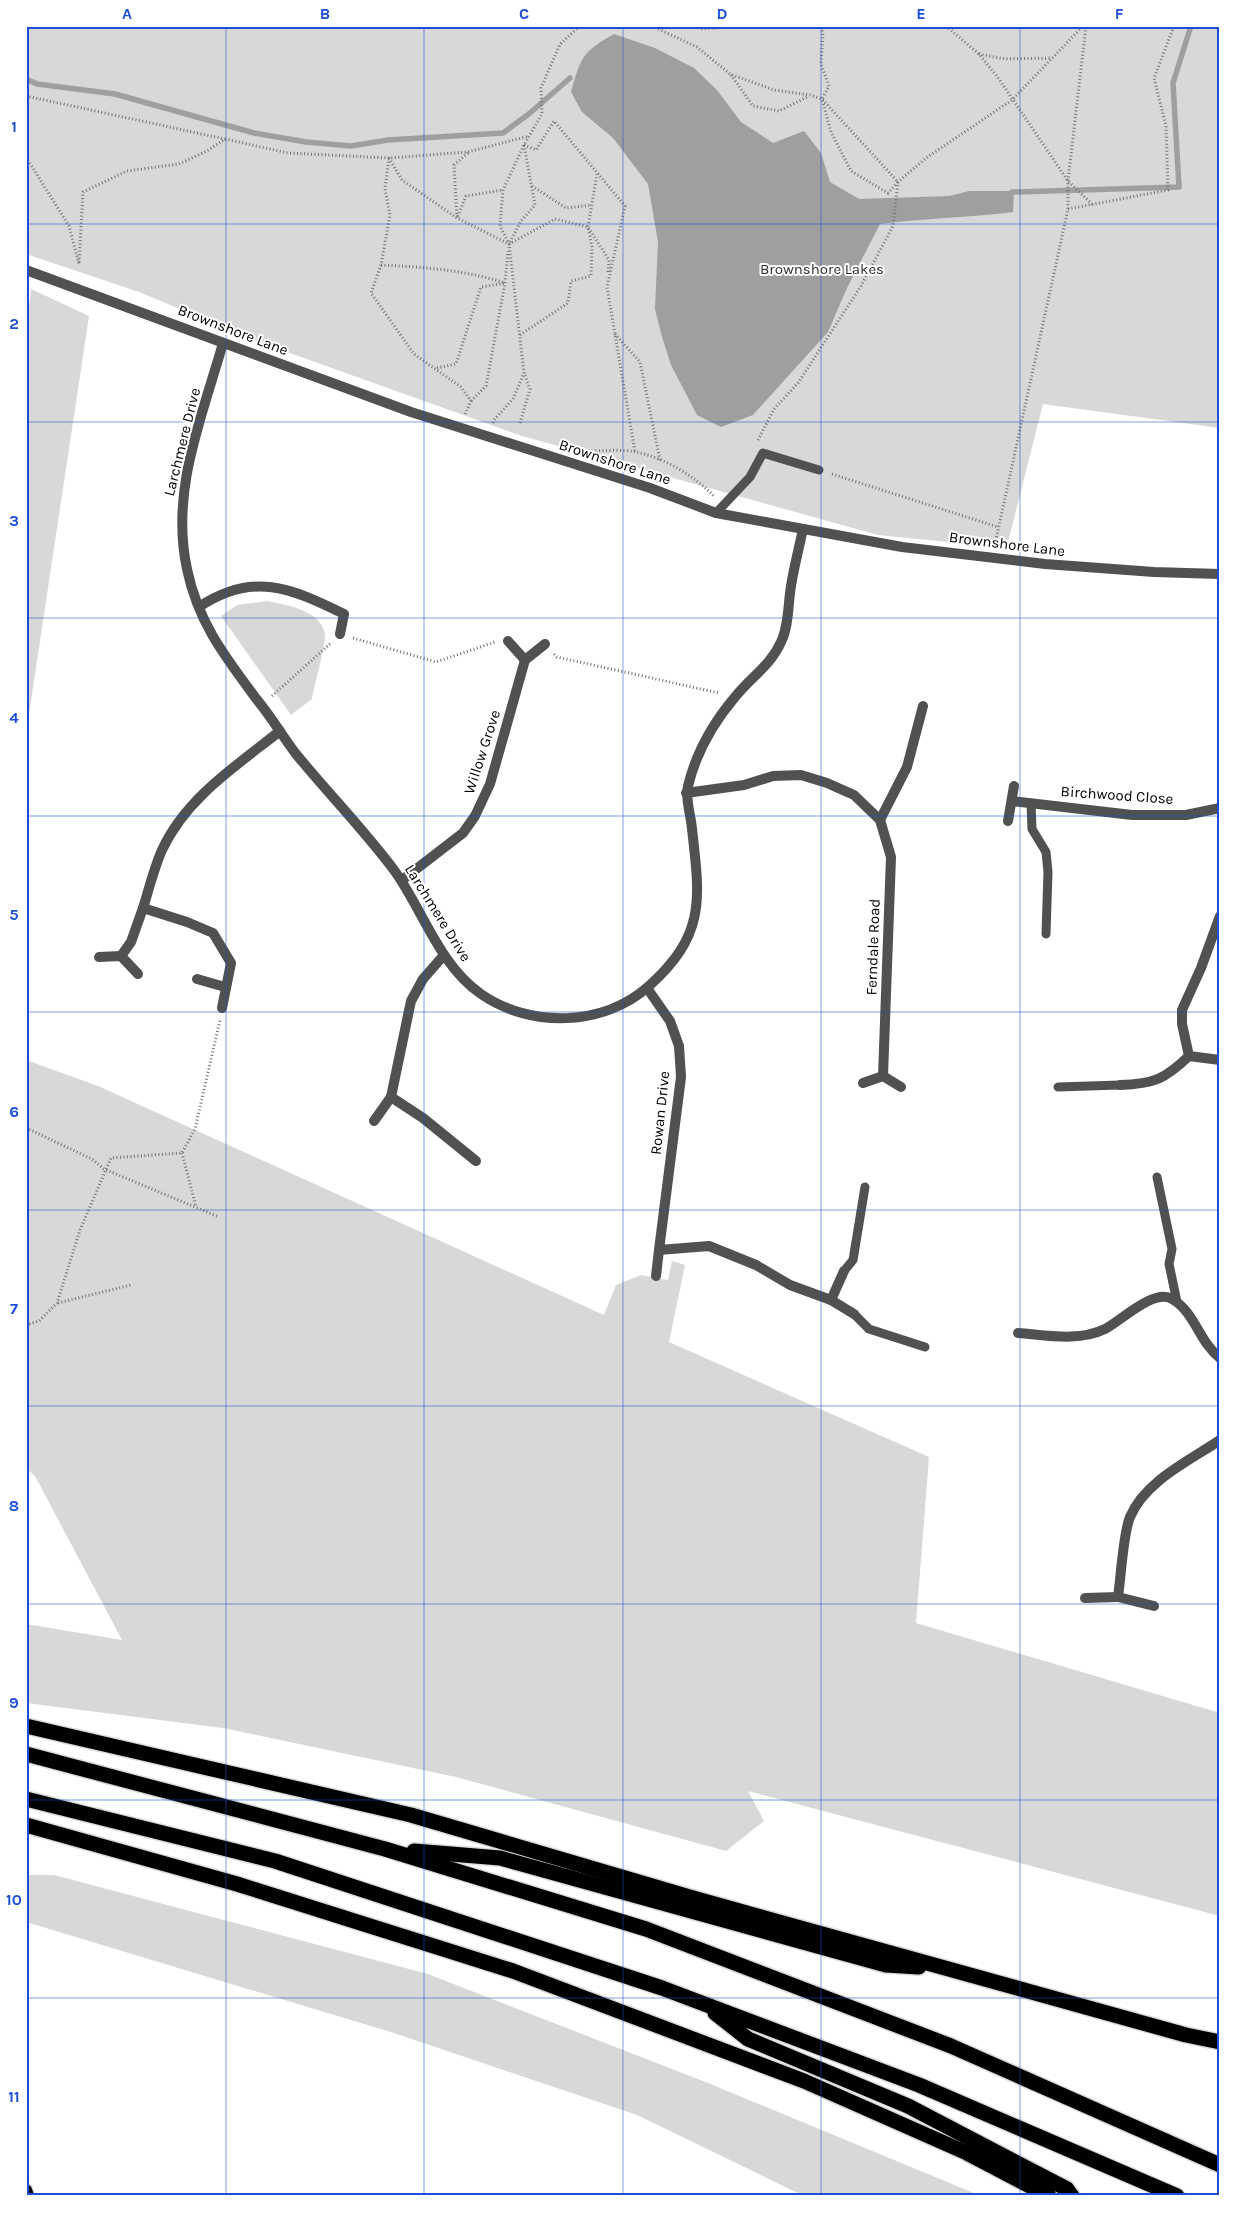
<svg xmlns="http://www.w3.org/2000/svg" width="1246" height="2222" font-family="Karla,sans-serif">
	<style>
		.green { fill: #d8d8d8 }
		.water { fill: #9f9f9f }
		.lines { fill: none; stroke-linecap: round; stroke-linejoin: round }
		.stream { stroke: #9f9f9f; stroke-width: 5.5 }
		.primary-casing { stroke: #dbdbdb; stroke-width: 15 }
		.highway-casing { stroke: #dbdbdb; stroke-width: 18 }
		.path { stroke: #737373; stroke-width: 3; stroke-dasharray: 1 2.5; stroke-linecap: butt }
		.lane { stroke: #515151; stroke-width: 9 }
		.street { stroke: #515151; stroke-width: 10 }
		.primary { stroke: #000; stroke-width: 12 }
		.highway { stroke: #000; stroke-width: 15 }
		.grid { fill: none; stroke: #1d4ed8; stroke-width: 1; stroke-opacity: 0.55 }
		.labels { text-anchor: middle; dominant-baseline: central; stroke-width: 4; stroke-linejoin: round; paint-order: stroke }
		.park-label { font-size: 15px; fill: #2f2f2f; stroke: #fff }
		.street-label { font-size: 15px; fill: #000; stroke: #fff }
		.neatline { fill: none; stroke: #1d4ed8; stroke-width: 2 }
		.grid-label { font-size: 16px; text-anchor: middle; font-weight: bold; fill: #1d4ed8 }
	</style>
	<rect width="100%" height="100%" fill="#fff"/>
	<!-- green -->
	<g class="green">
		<polygon points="26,26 1220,26 1220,428 1043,404 1006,550 979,545 878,535 522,436 259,342 139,292 26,254"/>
		<polygon points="31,289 89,316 26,734 26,337"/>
		<path d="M267,601C286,605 321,610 325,634C326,644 314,687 312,699L291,715L221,616L237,605Z"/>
		<polygon points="26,1060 98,1086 604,1315 616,1285 641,1275 668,1280 672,1261 685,1265 669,1342 929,1457 916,1623 1220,1713 1220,1916 748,1791 764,1821 726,1851 456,1777 223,1728 26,1703 26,1624 122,1640 35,1476 26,1468"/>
		<polygon points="26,1875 54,1875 428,1974 708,2083 981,2196 804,2196 637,2115 394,2033 26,1922"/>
	</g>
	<!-- water -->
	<path class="water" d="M614,34L655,48L694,68L717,90L741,122L773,143L804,131L821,153L830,182L859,199L949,196L969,191H1014L1013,212C968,218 924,218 880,224L847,288L828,332L753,415L721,427L697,415L671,365L662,337L655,309L658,242L648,184L613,138L582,112L571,92C581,57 582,52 614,34Z"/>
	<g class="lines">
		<!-- stream -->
		<g class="stream">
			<polyline points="26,79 37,84 115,94 254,133 306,142 351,146 388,140 503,133 530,113 570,78"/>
			<polyline points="1012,192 1179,187 1173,83 1191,26"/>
		</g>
		<defs>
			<polyline id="primary" points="26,2190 28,2196"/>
			<g id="highway">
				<polyline points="26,1726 411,1815 693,1898 1186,2035 1220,2042"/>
				<polyline points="26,1754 385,1849 646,1929 951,2046 1220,2165"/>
				<polyline points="26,1799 275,1861 662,1988 919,2085 1177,2196"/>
				<polyline points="26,1825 237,1884 513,1971 804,2081 967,2153 1049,2196"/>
				<polyline points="414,1851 500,1858 886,1965 919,1967"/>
				<polyline points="715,2013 748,2039 908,2106 1067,2189 1072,2196"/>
			</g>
		</defs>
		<!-- primary casing -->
		<use href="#primary" class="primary-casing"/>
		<!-- highway casing -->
		<use href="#highway" class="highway-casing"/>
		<!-- path -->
		<g class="path">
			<polyline points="652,26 697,47 730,74 774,90 810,95 822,99 898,182 888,193 851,171 831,132 822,99 829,86 821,64 823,32 819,26"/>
			<polyline points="695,26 700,29 742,26"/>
			<polyline points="946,26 979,54 999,79 1068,181 1093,205"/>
			<polyline points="979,54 1005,59 1052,58"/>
			<polyline points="731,75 753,106 779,111 809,96"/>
			<polyline points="26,96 225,139"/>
			<polyline points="524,145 536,150 554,121 625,206 607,287 635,452"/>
			<polyline points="468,153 454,165 457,218 466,196 503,190"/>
			<polyline points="26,157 69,226 79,264 83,192 127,171 179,164 207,151 225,139 288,153 389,158 468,152 529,136"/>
			<polyline points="389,158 402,180 457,218 509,244 555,219 588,227 609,260 608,274"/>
			<polyline points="389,158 385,189 390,215 381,265 371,293 414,354 461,387 471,401 465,414"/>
			<polyline points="532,186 566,208 592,205"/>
			<polyline points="1068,209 1168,190 1166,126 1154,78 1174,26"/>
			<polyline points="510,242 521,221 535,205 524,145"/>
			<path d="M381,265C424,267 465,270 505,283"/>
			<polyline points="615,334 640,362 660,460"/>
			<polyline points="520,335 568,303 571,281 591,276 592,247 588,227 597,174"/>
			<polyline points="437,368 456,364 481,287 505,283"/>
			<polyline points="471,401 486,386 505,283 508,251"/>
			<polyline points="493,423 494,420 513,399 524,373 509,244 500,226 503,190 524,145 542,114 541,88 560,44 580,26"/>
			<polyline points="520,423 530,389 524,373"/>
			<polyline points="758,440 774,409 798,383 861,286 893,226 898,182 926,158 1012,100 1083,26"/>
			<path d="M585,451C601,451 622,449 636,452C665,458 694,476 714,496"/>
			<polyline points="832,474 998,527"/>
			<polyline points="995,544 1068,209 1068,181 1086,26"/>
			<polyline points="353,638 436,662 495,642"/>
			<polyline points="554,654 557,657 719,693"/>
			<polyline points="272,696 331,643"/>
			<polyline points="26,1128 92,1159 104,1169 219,1217"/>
			<polyline points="182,1153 196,1207"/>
			<polyline points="58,1303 131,1285"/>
			<polyline points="26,1325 39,1321 57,1303 80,1230 111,1158 182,1153 195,1129 220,1020"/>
		</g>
		<!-- lane -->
		<g class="lane">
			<polyline points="716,513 750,477 763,453 819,470"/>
			<polyline points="1031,803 1032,829 1046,852 1048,872 1046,934"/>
			<polyline points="1058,1087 1120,1085"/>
			<polyline points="1157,1177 1172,1249 1169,1264 1177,1302"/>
			<polyline points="844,1271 853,1260 865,1187"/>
			<polyline points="854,1314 869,1329 925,1347"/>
		</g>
		<!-- street -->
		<g class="street">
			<polyline points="26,270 411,412 650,488 716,513 902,547 1045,564 1154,572 1220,574"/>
			<path d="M223,343C202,417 170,491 187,569C198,623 226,658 258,701C272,718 283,737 296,754C328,793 364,830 394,870C423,910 439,965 481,994C530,1028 603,1027 649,986C706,935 700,899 692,829C691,815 685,800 688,786C696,753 713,723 735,697C750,678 771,665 781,642C789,626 788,603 791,586C794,567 799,548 803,529"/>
			<path d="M199,607C253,571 291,588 344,614L340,634"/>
			<polyline points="508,641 525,660"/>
			<polyline points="686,793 744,785 773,776 801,775 827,783 854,795 880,820 891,857 883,1076"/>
			<polyline points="1012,801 1132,815 1186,815 1220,808"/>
			<polyline points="880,820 907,767 923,706"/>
			<polyline points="1008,821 1014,786"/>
			<polyline points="402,880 463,833 475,816 490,784 525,660 545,644"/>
			<polyline points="1220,916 1201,968 1182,1010 1182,1024 1189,1056 1220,1060"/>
			<polyline points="121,956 131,942 143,908"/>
			<polyline points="99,957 121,956 138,974"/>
			<polyline points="197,979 225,987"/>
			<polyline points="647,988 670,1021 679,1046 681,1077 659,1250 709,1246 756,1265 790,1285 831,1300 854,1314"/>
			<path d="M222,1008L231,963L213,933L187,922L143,908C149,889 154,868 162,850C186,798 236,766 280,731"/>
			<polyline points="863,1083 883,1076 901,1087"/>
			<path d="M1120,1085C1154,1084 1165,1079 1189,1056"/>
			<polyline points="391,1097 423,1118 476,1161"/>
			<polyline points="374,1121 391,1097 411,1001 423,979 444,955"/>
			<polyline points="656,1276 659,1250"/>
			<polyline points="831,1300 844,1271"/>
			<path d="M1018,1333C1046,1335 1078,1342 1105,1329C1121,1321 1154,1288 1172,1299C1195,1312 1199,1342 1220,1358"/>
			<polyline points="1085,1598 1118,1597"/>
			<path d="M1154,1606L1118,1597C1121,1577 1123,1534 1130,1517C1145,1481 1189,1461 1220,1440"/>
		</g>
		<!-- primary -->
		<use href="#primary" class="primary"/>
		<!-- highway -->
		<use href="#highway" class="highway"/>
	</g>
	<!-- grid -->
	<path class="grid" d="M226,26V2196M424,26V2196M623,26V2196M821,26V2196M1020,26V2196M26,224H1220M26,422H1220M26,618H1220M26,816H1220M26,1012H1220M26,1210H1220M26,1406H1220M26,1604H1220M26,1800H1220M26,1998H1220"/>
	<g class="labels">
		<!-- park labels -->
		<g class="park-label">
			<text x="822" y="269">Brownshore Lakes</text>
		</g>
		<!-- street labels -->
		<g class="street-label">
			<text transform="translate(233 330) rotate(21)">Brownshore Lane</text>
			<text transform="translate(182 442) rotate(-76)">Larchmere Drive</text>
			<text transform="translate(615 462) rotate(18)">Brownshore Lane</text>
			<text transform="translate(1007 544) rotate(7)">Brownshore Lane</text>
			<text transform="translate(482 752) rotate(-72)">Willow Grove</text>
			<text transform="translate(1117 795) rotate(4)">Birchwood Close</text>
			<text transform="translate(438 913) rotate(58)">Larchmere Drive</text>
			<text transform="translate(873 947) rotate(-88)">Ferndale Road</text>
			<text transform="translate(660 1113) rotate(-84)">Rowan Drive</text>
		</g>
	</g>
	<!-- border -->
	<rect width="1246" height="2222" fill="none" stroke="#ffffff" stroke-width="55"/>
	<rect x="28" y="28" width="1190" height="2166" class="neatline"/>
	<g class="grid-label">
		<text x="127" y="19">A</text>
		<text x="325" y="19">B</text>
		<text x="524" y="19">C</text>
		<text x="722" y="19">D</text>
		<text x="921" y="19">E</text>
		<text x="1119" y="19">F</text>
		<text x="14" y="132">1</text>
		<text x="14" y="329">2</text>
		<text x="14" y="526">3</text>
		<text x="14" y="723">4</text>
		<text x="14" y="920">5</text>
		<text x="14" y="1117">6</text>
		<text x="14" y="1314">7</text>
		<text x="14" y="1511">8</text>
		<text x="14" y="1708">9</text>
		<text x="14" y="1905">10</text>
		<text x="14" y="2102">11</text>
	</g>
</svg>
